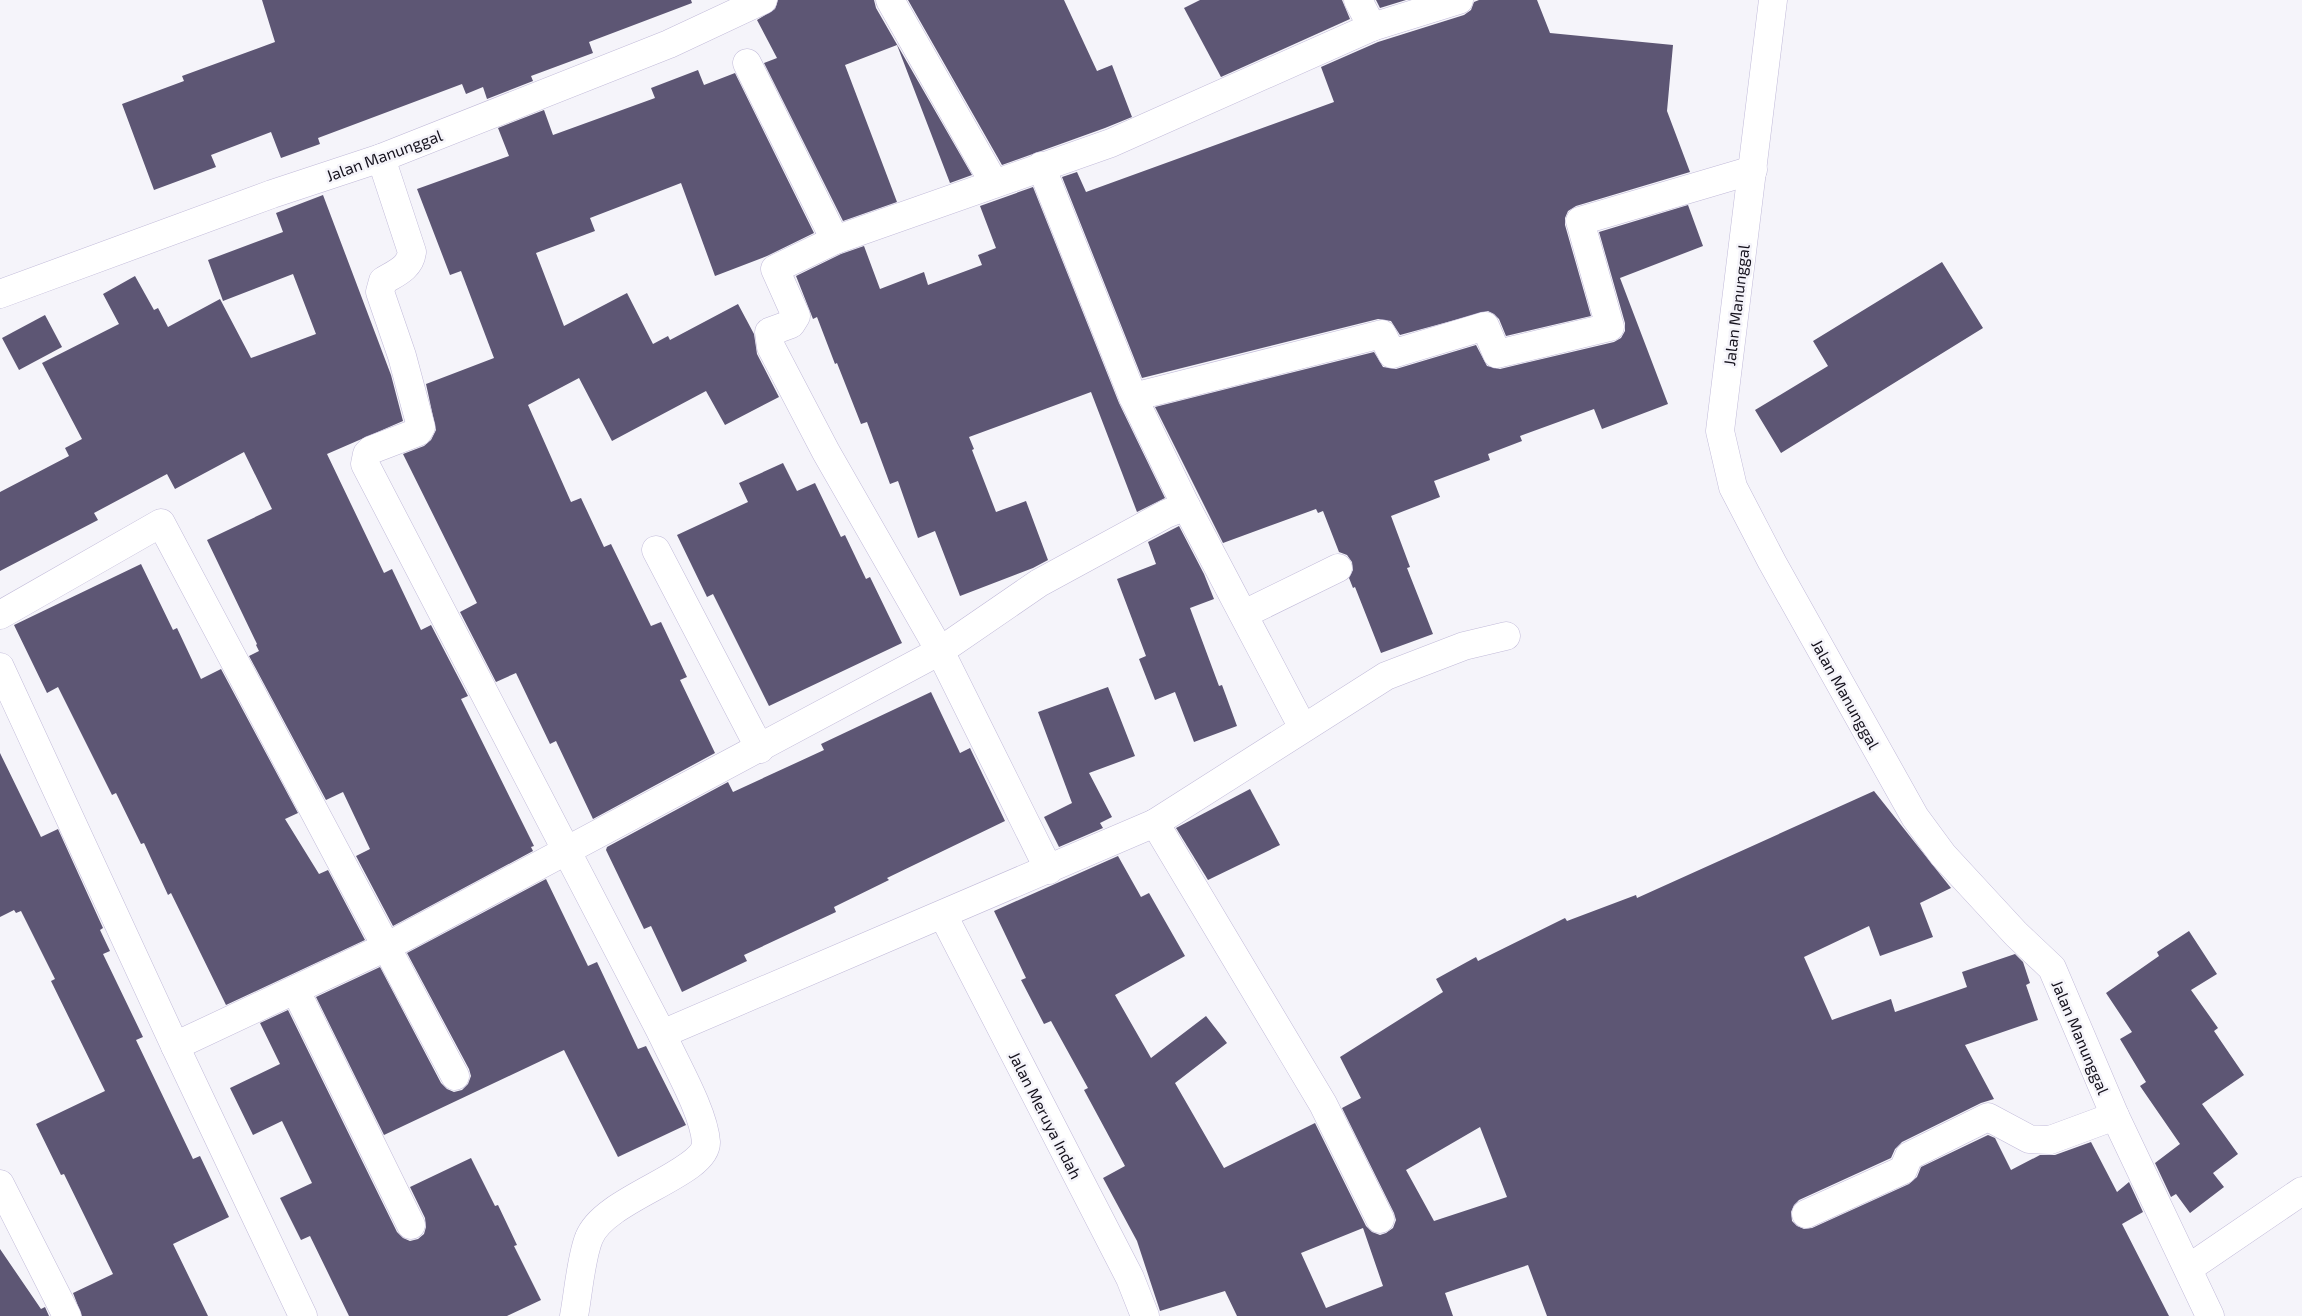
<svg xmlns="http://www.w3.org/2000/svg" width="2302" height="1316" font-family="'Exo 2',sans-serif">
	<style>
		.building { fill: #5d5674; fill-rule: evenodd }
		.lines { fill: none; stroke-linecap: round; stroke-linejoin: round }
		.street-casing { stroke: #c1bad9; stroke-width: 29 }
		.street { stroke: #fff; stroke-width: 28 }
		.labels { text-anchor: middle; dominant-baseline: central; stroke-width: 5; stroke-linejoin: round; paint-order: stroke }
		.street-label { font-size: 16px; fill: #15121d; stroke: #f5f4fa }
	</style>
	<rect width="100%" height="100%" fill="#f5f4fa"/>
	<!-- building -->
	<g class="building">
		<polygon points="262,0 691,0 692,3 589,42 593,53 531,76 533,81 487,99 483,87 466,94 462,84 318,138 320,144 281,158 271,132 211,155 216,167 154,190 122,104 184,81 182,76 275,42"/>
		<polygon points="778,0 874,0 876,8 972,175 950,183 897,45 845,65 897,202 843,221 764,63 777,58 757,20 775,9"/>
		<polygon points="908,0 1064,0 1097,71 1112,65 1132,117 1105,128 1002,165"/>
		<polygon points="1200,0 1342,0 1350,19 1221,77 1184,8"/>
		<polygon points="1376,0 1406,0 1380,8"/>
		<polygon points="1479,0 1537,0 1550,33 1673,45 1667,111 1690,172 1576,206 1568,211 1565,218 1565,225 1591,316 1506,336 1499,319 1494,314 1488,311 1400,335 1391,321 1378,319 1142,378 1062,177 1077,172 1086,192 1334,102 1321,67 1378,42 1464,15 1471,10 1474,2"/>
		<polygon points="698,70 704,85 735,73 814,233 767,256 715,276 681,183 590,218 595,231 536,253 564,326 627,293 653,344 668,336 670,340 738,304 754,334 757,354 779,397 725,425 706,391 612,441 579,378 528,405 571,502 581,498 604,547 611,544 651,626 661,622 687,677 680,680 715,753 593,819 556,741 550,744 516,673 496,682 460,612 477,603 403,454 424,446 431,440 436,430 426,384 494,358 461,271 450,275 417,189 509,156 498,128 544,110 553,135 655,98 651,88"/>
		<polygon points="1033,187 1119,403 1165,498 1137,512 1091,392 969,437 974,449 972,450 996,512 1026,501 1048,560 1033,568 960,596 935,531 918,538 898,481 890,484 867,422 861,424 837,363 835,364 817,317 813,319 796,276 841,254 864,246 880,289 924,272 928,285 982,265 978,255 996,248 980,206"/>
		<polygon points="323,195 391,375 403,421 327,454 384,573 392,569 421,630 431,625 468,696 461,699 534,846 531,847 533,851 393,926 356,856 370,849 343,792 326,800 249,656 259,651 256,645 257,644 207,540 272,509 244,452 175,489 167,474 94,513 98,520 0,571 0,492 69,456 65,448 82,439 42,363 119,324 103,294 135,276 154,310 158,308 168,327 220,299 251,358 316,334 293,274 223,301 208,260 283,232 276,213"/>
		<polygon points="1688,205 1703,246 1620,278 1668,404 1602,429 1594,409 1520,436 1522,441 1488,454 1490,460 1434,481 1440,497 1391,516 1410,567 1407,568 1433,634 1381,653 1355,587 1353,588 1349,578 1353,570 1352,562 1347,555 1339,552 1323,511 1318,513 1316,509 1223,543 1155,407 1374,352 1383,367 1396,369 1476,345 1487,366 1500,369 1614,342 1621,338 1625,331 1625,323 1599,232"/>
		<polygon points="1942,262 1983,328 1781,453 1755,410 1828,366 1813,341"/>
		<polygon points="45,315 62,347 19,370 2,338"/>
		<polygon points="783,463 797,491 815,483 841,537 845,535 866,579 870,577 902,643 769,706 713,594 707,597 677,535 748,502 739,483"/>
		<polygon points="1179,526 1204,574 1214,599 1190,608 1219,686 1222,685 1237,726 1194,742 1175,692 1155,700 1139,659 1146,656 1117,579 1156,564 1148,542"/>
		<polygon points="141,564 173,630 177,628 201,679 221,669 298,813 285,819 319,874 328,870 365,940 226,1005 171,893 168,895 144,843 141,844 116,793 112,795 58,687 47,693 14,625"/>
		<polygon points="1108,687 1135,756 1089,773 1112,817 1100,823 1103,828 1059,847 1044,817 1072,803 1038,712"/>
		<polygon points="931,692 960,753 970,748 1005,821 887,878 889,880 834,907 836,912 744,955 747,961 682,992 651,926 644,929 606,850 607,847 728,782 733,792 824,750 821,744"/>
		<polygon points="0,753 41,837 58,829 103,928 100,930 110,951 103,954 143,1037 136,1040 193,1159 200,1156 229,1217 173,1244 208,1316 82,1316 73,1293 113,1274 64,1174 61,1175 36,1124 105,1091 51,981 55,979 21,911 16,913 14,910 0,917"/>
		<polygon points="1250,789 1280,845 1208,880 1176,828"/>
		<path d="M1874,791L1951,888L1920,903L1933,937L1880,956L1869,926L1804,957L1832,1020L1891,999L1895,1012L1967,987L1962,972L2015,954L2023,962L2030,983L2026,985L2038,1020L1965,1045L1994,1099L1981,1103L1902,1142L1895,1149L1891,1158L1799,1200L1794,1205L1791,1212L1792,1221L1797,1226L1804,1229L1812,1228L1909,1184L1917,1177L1921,1167L1988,1135L1995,1138L2011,1170L2040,1155H2055L2091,1142L2117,1192L2129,1182L2143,1212L2122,1224L2169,1316H1547L1528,1265L1445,1293L1453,1316H1237L1225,1291L1160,1311L1137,1241L1103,1178L1125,1166L1084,1090L1088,1088L1051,1021L1044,1024L1021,980L1026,978L994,911L1118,856L1141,897L1149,893L1185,956L1115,995L1151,1058L1206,1016L1227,1043L1175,1083L1224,1168L1315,1123L1366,1226L1372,1232L1380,1235L1386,1233L1393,1228L1396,1220L1394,1213L1342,1108L1361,1098L1340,1057L1443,992L1436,979L1476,957L1478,961L1565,918L1567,921L1636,895L1637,898ZM1480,1127L1507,1197L1434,1221L1406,1170ZM1363,1228L1383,1286L1326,1308L1301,1253Z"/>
		<polygon points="546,879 588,966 597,962 638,1049 646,1046 686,1125 618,1157 564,1050 384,1135 316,997 380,967 441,1083 447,1089 454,1092 462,1090 468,1084 471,1076 469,1069 407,953"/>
		<polygon points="2189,931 2217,974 2191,990 2218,1028 2214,1031 2244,1075 2202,1104 2238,1154 2213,1173 2224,1187 2190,1213 2176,1194 2171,1197 2155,1163 2180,1144 2140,1086 2146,1082 2120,1039 2132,1032 2106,993 2159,956 2157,952"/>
		<polygon points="288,1010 397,1232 403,1238 410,1241 418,1239 424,1234 426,1227 425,1218 410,1187 471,1158 495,1206 498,1205 517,1245 514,1246 541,1300 507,1316 349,1316 310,1236 301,1240 280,1198 312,1183 282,1121 253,1135 230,1088 280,1064 260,1023"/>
		<polygon points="0,1249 41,1309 45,1307 49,1316 0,1316"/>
	</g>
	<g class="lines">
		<defs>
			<g id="street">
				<polyline points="890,0 994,183"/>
				<polyline points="1358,0 1372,27"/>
				<polyline points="1773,0 1720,431 1733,487 1772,562 1915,817 1943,855 2016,934 2052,968 2115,1116 2210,1316"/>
				<polyline points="747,63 835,240"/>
				<path d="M381,158L412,252C410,268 396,273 383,281L380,292L402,356L421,427L418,432L371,450L367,454L365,464L662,1034L1155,823L1386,676L1464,646L1506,636"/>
				<polyline points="0,294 272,194 381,158 669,44 763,0"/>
				<polyline points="1133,397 1382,334 1392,354 1485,326 1497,354 1610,327 1580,221 1753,170"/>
				<polyline points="1186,506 1303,728"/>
				<polyline points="656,550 760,749"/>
				<polyline points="1244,614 1338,568"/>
				<polyline points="0,615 161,523 455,1076"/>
				<polyline points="0,667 175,1046 386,947 940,651 1039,583 1166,514 1186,506 1133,397 1041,166"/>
				<polyline points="1155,823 1323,1104 1380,1219"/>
				<polyline points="1049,870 940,651 826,452 771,347 769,332 791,324 796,316 775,269 835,240 1111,143 1372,27 1459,0"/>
				<polyline points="943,915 1130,1278 1145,1316"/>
				<polyline points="296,991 411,1225"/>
				<polyline points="175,1046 303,1316"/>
				<polyline points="0,1184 67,1316"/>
				<polyline points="1806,1214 1903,1170 1909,1156 1988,1117 2029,1139 2050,1140 2115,1116"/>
				<polyline points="2189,1268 2302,1191"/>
				<path d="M574,1316C578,1295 581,1257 589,1238C604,1198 707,1174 706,1142C704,1112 675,1063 662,1034"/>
			</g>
		</defs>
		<!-- street casing -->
		<use href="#street" class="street-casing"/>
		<!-- street -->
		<use href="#street" class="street"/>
	</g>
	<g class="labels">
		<!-- street labels -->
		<g class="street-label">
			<text transform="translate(384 155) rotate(-20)">Jalan Manunggal</text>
			<text transform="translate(1736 305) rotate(-83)">Jalan Manunggal</text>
			<text transform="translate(1846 694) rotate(61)">Jalan Manunggal</text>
			<text transform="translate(2081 1037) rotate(67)">Jalan Manunggal</text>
			<text transform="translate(1046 1115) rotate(63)">Jalan Meruya Indah</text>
		</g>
	</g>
</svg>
